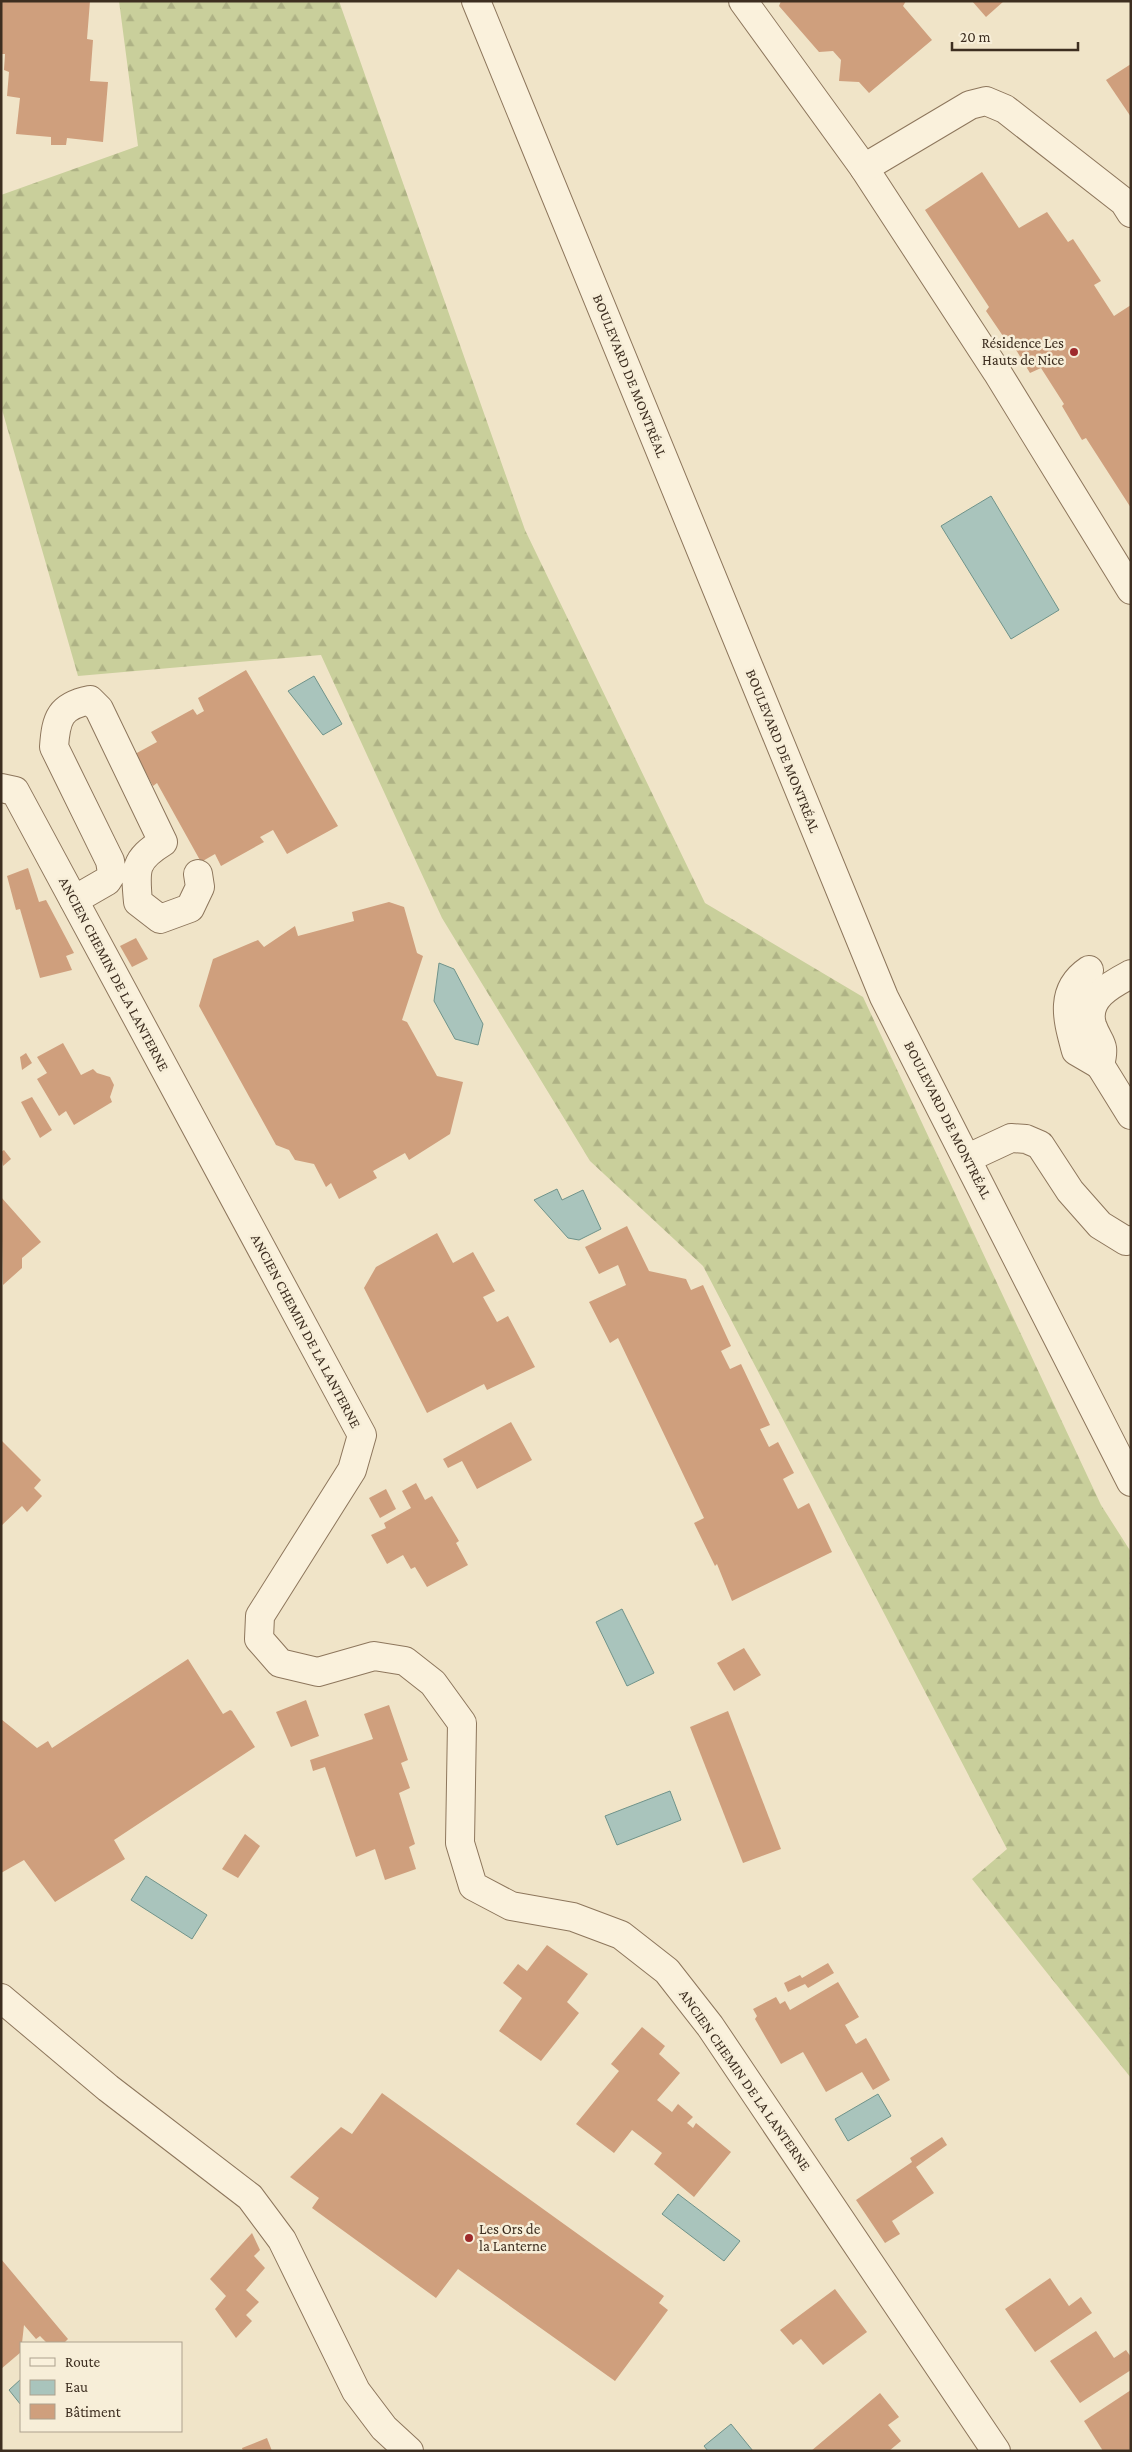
<svg xmlns="http://www.w3.org/2000/svg" width="1132" height="2452" font-family="'Crimson Pro',serif">
	<style>
		.forest { fill: url(#forest-firs) }
		.water { fill: #a9c4bc; stroke: #6f938a }
		.building { fill: #cf9f7d }
		.lines { fill: none; stroke-linecap: round; stroke-linejoin: round }
		.minor-casing { stroke: #8d765c; stroke-width: 30 }
		.minor { stroke: #faf1dc; stroke-width: 28 }
		.poi-dot { fill: #9e2a2b; stroke: #f7eed8; stroke-width: 2 }
		.labels { text-anchor: middle; dominant-baseline: central; stroke-width: 5; stroke-linejoin: round; paint-order: stroke }
		.poi-label { font-size: 15px; fill: #3d2e20; stroke: #f7eed8; text-anchor: end }
		.street-label { font-size: 15px; fill: #3d2e20; stroke: #f7eed8 }
	</style>
	<defs>
		<pattern id="forest-firs" width="22" height="20" patternUnits="userSpaceOnUse" patternTransform="scale(1.25)"><rect width="22" height="20" fill="#c9cf9b"/><path d="M5 1l3.5 6h-7zM16 11l3.5 6h-7z" fill="#aeb285"/></pattern>
	</defs>
	<rect width="100%" height="100%" fill="#f0e4c8"/>
	<!-- forest -->
	<polygon class="forest" points="119,1 339,1 525,530 705,903 863,997 1101,1505 1131,1552 1131,2078 972,1879 1007,1849 703,1266 590,1161 442,918 321,655 78,676 1,406 1,195 138,146"/>
	<!-- water -->
	<g class="water">
		<polygon points="991,496 1059,610 1011,639 941,526"/>
		<polygon points="314,676 342,724 323,735 288,691"/>
		<polygon points="439,963 454,969 483,1024 478,1045 455,1039 434,1001"/>
		<polygon points="557,1189 562,1200 583,1190 601,1229 579,1240 568,1238 534,1200"/>
		<polygon points="622,1609 654,1673 627,1686 596,1622"/>
		<polygon points="670,1791 681,1820 617,1845 605,1816"/>
		<polygon points="146,1876 207,1915 192,1939 131,1900"/>
		<polygon points="878,2094 891,2116 848,2141 835,2119"/>
		<polygon points="678,2194 740,2241 724,2261 662,2214"/>
		<polygon points="21,2379 21,2405 9,2390"/>
		<polygon points="731,2424 753,2451 708,2451 704,2446"/>
	</g>
	<!-- building -->
	<g class="building">
		<polygon points="1,1 90,1 87,39 93,40 90,81 108,82 103,142 67,138 66,145 51,145 51,137 16,134 20,98 7,96 9,72 4,70 5,54 1,54"/>
		<polygon points="781,1 906,1 903,6 932,40 869,93 859,82 839,81 841,60 833,51 819,52 779,6"/>
		<polygon points="972,1 1004,1 986,17"/>
		<polygon points="1131,64 1131,117 1106,80"/>
		<polygon points="982,172 1019,228 1047,212 1068,242 1073,239 1101,281 1094,285 1114,316 1131,305 1131,508 1086,438 1082,440 1062,406 1064,404 1041,368 1030,373 1007,335 1003,336 986,311 989,307 925,210"/>
		<polygon points="246,670 338,826 287,854 273,830 260,837 264,842 221,866 215,854 201,862 157,783 153,786 135,754 157,742 151,732 193,709 197,715 204,711 198,698"/>
		<polygon points="28,868 39,902 46,900 74,953 66,956 72,970 40,978 20,909 16,910 7,876"/>
		<polygon points="389,902 404,907 417,953 423,956 402,1020 407,1022 437,1076 463,1082 450,1134 409,1160 405,1153 373,1171 377,1178 339,1199 331,1183 326,1187 314,1164 295,1160 289,1150 276,1145 199,1006 213,959 258,940 264,947 295,926 298,936 354,921 352,912"/>
		<polygon points="136,938 148,959 132,967 120,946"/>
		<polygon points="63,1043 81,1075 93,1069 97,1073 110,1077 114,1085 110,1097 112,1102 74,1125 66,1111 59,1116 37,1079 47,1073 37,1057"/>
		<polygon points="26,1053 32,1063 22,1070 20,1057"/>
		<polygon points="32,1097 52,1130 40,1138 21,1102"/>
		<polygon points="4,1150 11,1159 3,1166 1,1152"/>
		<polygon points="1,1197 41,1242 22,1258 22,1268 3,1285"/>
		<polygon points="627,1226 649,1271 686,1279 691,1290 703,1285 731,1346 721,1351 730,1369 741,1364 770,1425 760,1429 769,1447 778,1442 794,1473 783,1479 798,1509 809,1503 832,1552 732,1601 717,1564 715,1566 694,1523 704,1518 694,1497 618,1338 610,1343 589,1302 626,1285 618,1265 599,1274 585,1247"/>
		<polygon points="437,1233 453,1263 473,1252 495,1291 483,1297 497,1322 508,1316 535,1367 487,1390 484,1384 427,1413 364,1288 376,1267"/>
		<polygon points="511,1422 532,1460 477,1489 462,1461 448,1468 443,1459"/>
		<polygon points="1,1440 41,1480 34,1488 42,1496 27,1512 22,1506 1,1526"/>
		<polygon points="416,1483 425,1500 432,1496 459,1541 456,1543 468,1565 427,1587 415,1567 411,1569 403,1555 387,1564 371,1535 386,1528 384,1523 411,1508 402,1491"/>
		<polygon points="386,1489 396,1509 380,1518 369,1498"/>
		<polygon points="744,1648 761,1675 734,1691 717,1663"/>
		<polygon points="188,1659 223,1714 230,1710 232,1711 255,1747 114,1840 125,1859 55,1902 24,1860 1,1873 1,1719 37,1748 48,1741 52,1748"/>
		<polygon points="306,1700 319,1736 291,1747 276,1712"/>
		<polygon points="389,1705 408,1760 401,1763 410,1788 399,1793 415,1844 409,1847 416,1869 385,1880 375,1849 356,1857 325,1767 313,1771 310,1760 373,1739 364,1714"/>
		<polygon points="728,1711 781,1849 743,1863 690,1727"/>
		<polygon points="245,1834 260,1846 238,1878 222,1869"/>
		<polygon points="547,1945 588,1974 567,2002 579,2013 541,2061 499,2031 522,1998 503,1983 518,1964 527,1971"/>
		<polygon points="828,1963 834,1973 808,1988 805,1984 788,1992 784,1983 800,1975 802,1978"/>
		<polygon points="838,1982 859,2017 845,2025 856,2044 866,2038 890,2080 873,2090 862,2072 826,2092 803,2052 781,2064 755,2019 757,2016 753,2009 776,1997 780,2004 785,2001 790,2010"/>
		<polygon points="642,2027 665,2046 659,2054 680,2073 657,2100 672,2112 678,2104 693,2117 687,2123 693,2128 696,2123 731,2152 694,2197 654,2164 662,2153 632,2130 614,2153 576,2124 619,2071 611,2064"/>
		<polygon points="382,2093 664,2296 659,2303 668,2310 615,2381 458,2269 436,2298 312,2208 319,2198 290,2177 341,2127 352,2134"/>
		<polygon points="942,2137 947,2145 916,2167 934,2193 892,2221 900,2234 885,2243 856,2200 912,2162 910,2158"/>
		<polygon points="252,2233 260,2250 254,2256 265,2268 246,2290 259,2302 246,2315 252,2321 236,2338 215,2309 226,2296 210,2279"/>
		<polygon points="1,2259 68,2339 64,2343 47,2343 40,2336 36,2339 24,2325 21,2352 1,2369"/>
		<polygon points="1050,2278 1069,2306 1081,2297 1092,2313 1035,2352 1005,2309"/>
		<polygon points="835,2289 867,2332 823,2365 801,2339 793,2345 780,2330"/>
		<polygon points="1096,2331 1114,2358 1126,2350 1131,2357 1131,2370 1080,2403 1050,2361"/>
		<polygon points="1131,2390 1131,2451 1103,2451 1084,2421"/>
		<polygon points="880,2393 899,2417 888,2425 901,2441 889,2451 811,2451"/>
		<polygon points="267,2438 272,2451 243,2451 242,2448"/>
	</g>
	<g class="lines">
		<defs>
			<g id="minor">
				<polyline points="476,1 884,997 1131,1482"/>
				<polyline points="743,1 864,168 997,372 1131,590"/>
				<polyline points="864,168 970,105 986,101 1005,109 1124,202 1131,213"/>
				<polyline points="1,788 15,791 362,1435 352,1470 260,1616 259,1639 280,1663 318,1672 374,1656 405,1661 433,1683 462,1723 460,1843 473,1886 511,1906 573,1917 621,1935 667,1971 710,2026 996,2451"/>
				<path d="M74,900L107,881L112,873L110,861L54,747C56,718 60,706 90,700L99,709L163,842C134,860 135,869 138,902L160,919L190,908L200,887L198,874"/>
				<path d="M1089,970C1058,991 1068,1021 1076,1051L1100,1065"/>
				<path d="M1131,974C1112,984 1084,998 1092,1025C1099,1045 1106,1042 1100,1065L1131,1115"/>
				<polyline points="968,1158 1011,1138 1026,1139 1040,1145 1070,1191 1100,1225 1126,1241 1131,1240"/>
				<polyline points="1,1998 108,2088 250,2197 282,2240 356,2391 384,2428 409,2451"/>
			</g>
		</defs>
		<!-- minor casing -->
		<use href="#minor" class="minor-casing"/>
		<!-- minor -->
		<use href="#minor" class="minor"/>
	</g>
	<!-- markers -->
	<g class="poi-dot">
		<circle cx="1074" cy="352" r="5"/>
		<circle cx="469" cy="2238" r="5"/>
	</g>
	<g class="labels">
		<!-- poi labels -->
		<g class="poi-label">
			<text x="1064" y="343">Résidence Les<tspan x="1064" dy="17">Hauts de Nice</tspan></text>
			<text x="479" y="2229" text-anchor="start">Les Ors de<tspan x="479" dy="17">la Lanterne</tspan></text>
		</g>
		<!-- street labels -->
		<g class="street-label">
			<text transform="translate(630 376) rotate(68)">BOULEVARD DE MONTRÉAL</text>
			<text transform="translate(783 751) rotate(68)">BOULEVARD DE MONTRÉAL</text>
			<text transform="translate(114 974) rotate(62)">ANCIEN CHEMIN DE LA LANTERNE</text>
			<text transform="translate(948 1120) rotate(63)">BOULEVARD DE MONTRÉAL</text>
			<text transform="translate(306 1331) rotate(62)">ANCIEN CHEMIN DE LA LANTERNE</text>
			<text transform="translate(745 2080) rotate(55)">ANCIEN CHEMIN DE LA LANTERNE</text>
		</g>
	</g>
	<!-- border -->
	<rect width="1132" height="2452" fill="none" stroke="#3d2e20" stroke-width="5"/>
	<!-- legend -->
	<rect x="20" y="2342" width="162" height="90" fill="#f7eed8" stroke="#ada18e"/>
	<rect x="30" y="2358" width="25" height="8" fill="#faf1dc" stroke="#ada18e"/>
	<text x="65" y="2367" font-size="15" fill="#3d2e20">Route</text>
	<rect x="30" y="2380" width="25" height="15" fill="#a9c4bc" stroke="#ada18e"/>
	<text x="65" y="2392" font-size="15" fill="#3d2e20">Eau</text>
	<rect x="30" y="2404" width="25" height="15" fill="#cf9f7d" stroke="#ada18e"/>
	<text x="65" y="2417" font-size="15" fill="#3d2e20">Bâtiment</text>
	<!-- scale -->
	<path d="M952 42v8h126v-8" fill="none" stroke="#3d2e20" stroke-width="2.5"/>
	<text x="960" y="42" font-size="15" fill="#3d2e20" stroke="#f7eed8" stroke-width="4" paint-order="stroke">20 m</text>
</svg>
